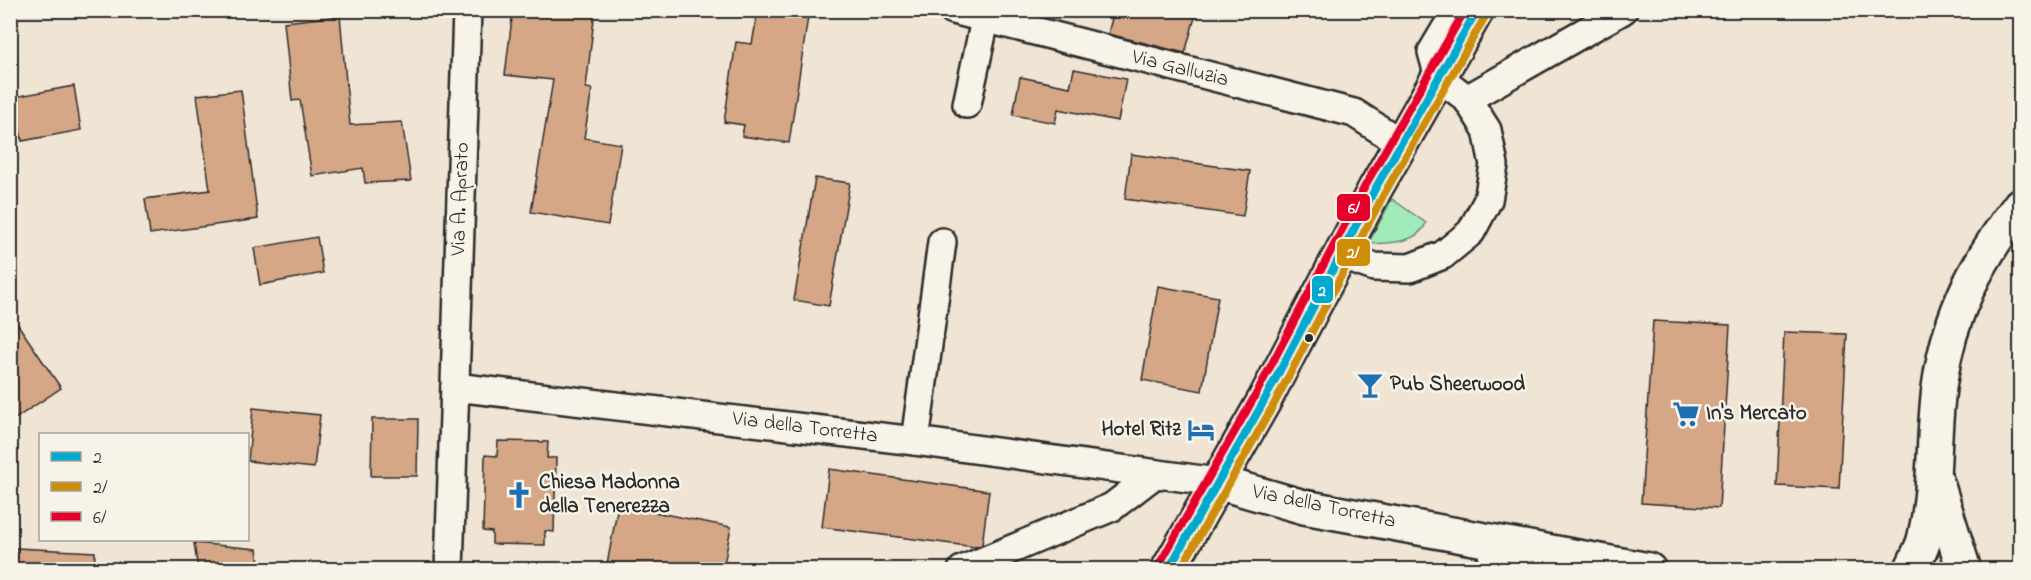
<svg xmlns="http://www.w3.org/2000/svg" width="2031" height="580" font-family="'Indie Flower',sans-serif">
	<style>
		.green { fill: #a1eab9; stroke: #668a72; stroke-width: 1.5 }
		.building { fill: #d5a786; stroke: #2b2b2b; stroke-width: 1.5 }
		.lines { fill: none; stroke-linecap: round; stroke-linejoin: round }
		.street-casing { stroke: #2b2b2b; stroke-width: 32 }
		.secondary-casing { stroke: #2b2b2b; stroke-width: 38 }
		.street { stroke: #f7f3e8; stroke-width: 27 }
		.secondary { stroke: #f7f3e8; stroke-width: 33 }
		.bus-1-casing { stroke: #f7f3e8; stroke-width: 12 }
		.bus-2-casing { stroke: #f7f3e8; stroke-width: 12 }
		.bus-3-casing { stroke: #f7f3e8; stroke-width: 12 }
		.bus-1 { stroke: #00a9ce; stroke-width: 8 }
		.bus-2 { stroke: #ce8d09; stroke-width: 8 }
		.bus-3 { stroke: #e4002b; stroke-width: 8 }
		.bus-dot { fill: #2b2b2b; stroke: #f7f3e8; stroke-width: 2 }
		.labels { text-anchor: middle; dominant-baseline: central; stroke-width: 5; stroke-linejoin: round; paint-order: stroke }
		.street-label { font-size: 21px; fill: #2b2b2b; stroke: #f7f3e8 }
		.poi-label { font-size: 21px; font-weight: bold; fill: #2b2b2b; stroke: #f7f3e8; text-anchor: start }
		.line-badge { stroke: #f7f3e8; stroke-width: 2 }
		.badge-label { font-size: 16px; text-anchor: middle; font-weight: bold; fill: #fff }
	</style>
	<rect width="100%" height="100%" fill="#f0e4d4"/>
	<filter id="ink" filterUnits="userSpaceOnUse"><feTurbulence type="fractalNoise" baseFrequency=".0167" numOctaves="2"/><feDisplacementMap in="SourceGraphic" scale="12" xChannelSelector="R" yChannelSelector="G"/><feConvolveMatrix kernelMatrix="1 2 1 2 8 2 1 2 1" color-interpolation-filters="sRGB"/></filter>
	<g filter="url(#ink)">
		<!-- green -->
		<path class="green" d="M1392,199L1426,223C1418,244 1387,243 1368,244Z"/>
		<!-- building -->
		<g class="building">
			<polygon points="513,10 595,10 586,88 592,89 584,138 621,144 608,225 531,212 553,80 505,75"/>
			<polygon points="758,10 809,10 789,143 742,136 744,125 724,122 736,42 752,44"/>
			<polygon points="1114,10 1197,10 1185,53 1108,34"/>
			<polygon points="340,16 350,125 402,122 411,181 365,183 363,168 312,176 300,100 292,101 284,22"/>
			<polygon points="1074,69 1126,79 1118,121 1058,109 1055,123 1013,115 1020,77 1070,87"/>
			<polygon points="74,86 81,130 22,141 14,97"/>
			<polygon points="241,90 258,219 150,234 145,199 210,190 197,95"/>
			<polygon points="1131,154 1250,171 1243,216 1125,199"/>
			<polygon points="815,178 850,183 829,306 794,300"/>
			<polygon points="317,237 323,273 260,285 254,248"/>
			<polygon points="1158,286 1218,297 1202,391 1142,380"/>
			<polygon points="10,313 61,388 10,422"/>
			<polygon points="1653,321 1730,325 1719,508 1641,503"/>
			<polygon points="1784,332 1847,334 1839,489 1777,486"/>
			<polygon points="253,408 320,415 314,468 248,461"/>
			<polygon points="372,419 418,419 417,476 371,476"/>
			<polygon points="498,441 548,442 547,458 556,458 554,532 545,531 545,545 492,544 492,532 483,531 485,455 497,456"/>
			<polygon points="829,469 989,491 982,545 975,547 822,527"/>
			<polygon points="618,505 731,527 723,570 606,570"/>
			<polygon points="194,543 257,549 260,570 198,570"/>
			<polygon points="16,548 95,552 94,570 15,570"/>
		</g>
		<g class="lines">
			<defs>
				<g id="street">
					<polyline points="953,10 1354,113 1401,143"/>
					<polyline points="1467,99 1623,10"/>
					<polyline points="967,104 985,20"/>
					<polyline points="1340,255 1374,267 1410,268 1443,255 1471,232 1488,200 1494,165 1487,130 1467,99 1439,77 1432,52 1457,10"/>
					<polyline points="455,387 915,441 1217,482"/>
					<polyline points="915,441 942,242"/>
					<polyline points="1492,542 1493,570"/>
					<polyline points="449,570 467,10"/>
					<polyline points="962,570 1112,507 1155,474"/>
				</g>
				<g id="secondary">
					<polyline points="1217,482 1304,507 1649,570"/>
					<polyline points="1937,483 1964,570"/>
					<polyline points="1168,570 1264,401 1375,189 1477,10"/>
					<path d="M1911,570C1916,559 1923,547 1925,536C1937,485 1932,432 1940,381C1950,312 1978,260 2020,205"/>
				</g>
			</defs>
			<!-- street casing -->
			<use href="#street" class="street-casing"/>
			<!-- secondary casing -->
			<use href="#secondary" class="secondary-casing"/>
			<!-- street -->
			<use href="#street" class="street"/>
			<!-- secondary -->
			<use href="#secondary" class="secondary"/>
			<defs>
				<polyline id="bus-1" points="1168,570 1264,401 1375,189 1477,10"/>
				<polyline id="bus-2" points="1180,570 1273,406 1384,194 1486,15"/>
				<polyline id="bus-3" points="1159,565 1255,396 1366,184 1465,10"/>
			</defs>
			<!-- bus-1 casing -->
			<use href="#bus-1" class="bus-1-casing"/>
			<!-- bus-2 casing -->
			<use href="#bus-2" class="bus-2-casing"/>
			<!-- bus-3 casing -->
			<use href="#bus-3" class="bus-3-casing"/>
			<!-- bus-1 -->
			<use href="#bus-1" class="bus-1"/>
			<!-- bus-2 -->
			<use href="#bus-2" class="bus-2"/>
			<!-- bus-3 -->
			<use href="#bus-3" class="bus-3"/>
		</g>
	</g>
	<!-- icons -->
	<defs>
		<symbol id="bar-bare" viewBox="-9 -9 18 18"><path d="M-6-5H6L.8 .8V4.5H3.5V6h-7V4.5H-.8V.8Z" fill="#1f6fb2" stroke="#f7f3e8" stroke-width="2.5" paint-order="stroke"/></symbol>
		<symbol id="supermarket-bare" viewBox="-9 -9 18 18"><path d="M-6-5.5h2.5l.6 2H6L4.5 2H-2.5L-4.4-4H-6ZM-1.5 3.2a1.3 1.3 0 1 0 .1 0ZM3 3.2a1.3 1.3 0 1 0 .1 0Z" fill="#1f6fb2" stroke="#f7f3e8" stroke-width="2.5" paint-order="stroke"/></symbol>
		<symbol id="hotel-bare" viewBox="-9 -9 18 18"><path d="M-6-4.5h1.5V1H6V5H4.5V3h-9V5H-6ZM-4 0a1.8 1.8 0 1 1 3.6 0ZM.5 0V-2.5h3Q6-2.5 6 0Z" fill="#1f6fb2" stroke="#f7f3e8" stroke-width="2.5" paint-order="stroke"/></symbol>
		<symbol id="church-bare" viewBox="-9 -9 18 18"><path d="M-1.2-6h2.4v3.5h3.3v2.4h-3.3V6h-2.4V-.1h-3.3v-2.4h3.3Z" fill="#1f6fb2" stroke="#f7f3e8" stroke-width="2.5" paint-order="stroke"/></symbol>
	</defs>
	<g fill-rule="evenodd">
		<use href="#bar-bare" x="1351" y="366" width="38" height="38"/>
		<use href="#supermarket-bare" x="1667" y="395" width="38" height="38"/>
		<use href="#hotel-bare" x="1182" y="411" width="38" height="38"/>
		<use href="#church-bare" x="500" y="476" width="38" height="38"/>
	</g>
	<!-- markers -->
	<circle class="bus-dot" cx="1309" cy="338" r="5"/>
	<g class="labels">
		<!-- street labels -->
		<g class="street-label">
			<text transform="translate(1180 69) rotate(14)">Via Galluzia</text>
			<text transform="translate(461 199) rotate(-88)">Via A. Aprato</text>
			<text transform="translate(805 428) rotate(7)">Via della Torretta</text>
			<text transform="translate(1324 507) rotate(12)">Via della Torretta</text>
		</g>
		<!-- poi labels -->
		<g class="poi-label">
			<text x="1390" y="385">Pub Sheerwood</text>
			<text x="1706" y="414">In's Mercato</text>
			<text x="1181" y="430" text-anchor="end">Hotel Ritz</text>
			<text x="539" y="483">Chiesa Madonna<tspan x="539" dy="24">della Tenerezza</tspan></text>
		</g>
	</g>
	<g class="line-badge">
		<rect x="1336" y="193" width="35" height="29" rx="6" fill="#e4002b"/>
		<rect x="1336" y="238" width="35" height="29" rx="6" fill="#ce8d09"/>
		<rect x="1311" y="275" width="23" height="29" rx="6" fill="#00a9ce"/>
	</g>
	<g class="badge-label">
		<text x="1354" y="213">6/</text>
		<text x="1353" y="258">2/</text>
		<text x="1322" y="296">2</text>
	</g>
	<!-- margin -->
	<rect width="2031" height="580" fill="none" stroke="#f7f3e8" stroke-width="36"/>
	<rect x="18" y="18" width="1995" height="544" fill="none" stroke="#2b2b2b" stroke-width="2" filter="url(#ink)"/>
	<!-- legend -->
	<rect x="39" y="433" width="210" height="108" fill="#f7f3e8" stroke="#a5a39c" stroke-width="1.5"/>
	<rect x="51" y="452" width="30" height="9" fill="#00a9ce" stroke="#a5a39c" stroke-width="1.5"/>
	<text x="93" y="463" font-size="18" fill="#2b2b2b">2</text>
	<rect x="51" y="482" width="30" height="9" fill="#ce8d09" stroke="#a5a39c" stroke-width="1.5"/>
	<text x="93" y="493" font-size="18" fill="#2b2b2b">2/</text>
	<rect x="51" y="512" width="30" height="9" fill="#e4002b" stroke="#a5a39c" stroke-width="1.5"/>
	<text x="93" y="523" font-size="18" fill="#2b2b2b">6/</text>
</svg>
